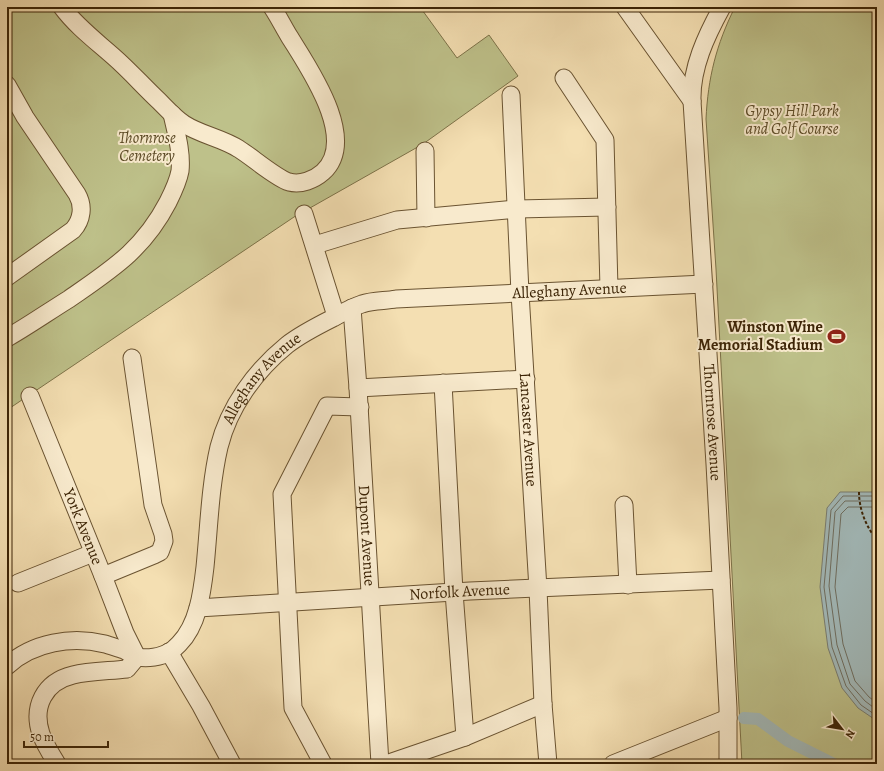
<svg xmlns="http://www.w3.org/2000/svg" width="884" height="771" font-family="Alegreya,serif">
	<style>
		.green { fill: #bec18a; stroke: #7d7248 }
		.water { fill: #a2b9b9; stroke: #797d71 }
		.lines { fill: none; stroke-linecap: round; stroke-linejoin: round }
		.shore { stroke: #6f6e60; stroke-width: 1 }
		.canal { stroke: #a2b9b9; stroke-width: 12 }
		.minor-casing { stroke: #6a5331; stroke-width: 19 }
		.path { stroke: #3c2406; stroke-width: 2; stroke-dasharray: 3 2; stroke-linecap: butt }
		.minor { stroke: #f8eacd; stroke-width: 17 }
		.labels { text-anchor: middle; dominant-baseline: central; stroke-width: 4; stroke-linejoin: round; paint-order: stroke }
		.park-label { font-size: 16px; font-style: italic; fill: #5c4b27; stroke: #f8eacd }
		.street-label { font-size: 16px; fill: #3c2406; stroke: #f8eacd }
		.poi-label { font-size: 16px; font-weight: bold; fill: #3c2406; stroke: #f8eacd; text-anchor: end }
	</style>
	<rect width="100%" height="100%" fill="#f4dfb2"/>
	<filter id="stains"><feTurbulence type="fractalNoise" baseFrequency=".005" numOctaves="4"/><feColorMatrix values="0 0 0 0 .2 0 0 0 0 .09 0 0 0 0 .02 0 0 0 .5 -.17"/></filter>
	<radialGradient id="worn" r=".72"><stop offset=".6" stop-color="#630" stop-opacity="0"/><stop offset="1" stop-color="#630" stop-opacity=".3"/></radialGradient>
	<!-- green -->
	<g class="green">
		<polygon points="7,7 420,7 457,58 489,35 518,76 423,144 294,217 7,410"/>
		<path d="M735,7H877V764H742L716,269L706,119C708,78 716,45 735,7Z"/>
	</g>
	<!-- water -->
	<polygon class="water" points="840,492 877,492 877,721 858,708 842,688 828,648 820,587 827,508"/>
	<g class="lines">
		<!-- shore -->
		<g class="shore">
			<polyline points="877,496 843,496 831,510 824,587 832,647 846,686 861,705 877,716"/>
			<polyline points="877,501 845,501 835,512 829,586 837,645 850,684 865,701 877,710"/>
			<polyline points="877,507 848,507 841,514 835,587 843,644 855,681 869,697 877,703"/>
		</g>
		<!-- canal -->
		<polyline class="canal" points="744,718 758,719 788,741 834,764"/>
		<defs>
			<g id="minor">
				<path d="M62,7C76,26 96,41 114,57C130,71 144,87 159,101C167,109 175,118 184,124C201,135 222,138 239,149C252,157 276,178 289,182C301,185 314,180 323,172C359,139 308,67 289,36C283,26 278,16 272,7"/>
				<polyline points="625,7 692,101"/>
				<path id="s1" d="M722,7C706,36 691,68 692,101L715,464L728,708V764"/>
				<polyline points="564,78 605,140 609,288"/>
				<path d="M7,85L25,117L77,194C84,206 82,220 73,230L7,277"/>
				<path id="s2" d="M511,95L520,293L538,589L543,704L548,764"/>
				<polyline points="425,151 426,218"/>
				<polyline points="304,214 336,316"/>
				<polyline points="315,245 397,220 517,209 607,207"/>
				<path id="s3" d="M352,308L358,388L380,764"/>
				<path d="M7,338C28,326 48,312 69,299C112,269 143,250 168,202C173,192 178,182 180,171C182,152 176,132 172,114"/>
				<polyline points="443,383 454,592 465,737"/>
				<polyline points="358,388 526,379"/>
				<path id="s4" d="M30,396L103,576L125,633L137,657L127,669C110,671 89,671 73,675C44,682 32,707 41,734C45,745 51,754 57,764"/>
				<polyline points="624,505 628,585"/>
				<polyline points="103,576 154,555 160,552 164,541 163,534 153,505 132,358"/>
				<polyline points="18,583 93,553"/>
				<path id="s5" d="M198,608L470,591L721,580"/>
				<polyline points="169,652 201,706 232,764"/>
				<path id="s6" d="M7,666C33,642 72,636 105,644C111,646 118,648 124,650C128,652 133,656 138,657C147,659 161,657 169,652C172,651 176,647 179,644C198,625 202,593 205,567C209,527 210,486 219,447C229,407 255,371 287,345C301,334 317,326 333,318C342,313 352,307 362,304C373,300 385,301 396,299L704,284"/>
				<polyline points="323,764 293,708 282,494 327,406 360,407"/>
				<polyline points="386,764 465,737 543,704"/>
				<polyline points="613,764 728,718"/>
			</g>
		</defs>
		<!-- minor casing -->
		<use href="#minor" class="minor-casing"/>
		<!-- path -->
		<path class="path" d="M859,492C859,509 866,527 877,540"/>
		<!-- minor -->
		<use href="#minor" class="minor"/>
	</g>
	<!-- icons -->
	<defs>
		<symbol id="stadium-bare" viewBox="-9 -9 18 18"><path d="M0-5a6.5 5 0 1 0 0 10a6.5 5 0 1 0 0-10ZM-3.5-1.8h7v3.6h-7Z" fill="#8f2418" stroke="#f8eacd" stroke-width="2.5" paint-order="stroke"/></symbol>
	</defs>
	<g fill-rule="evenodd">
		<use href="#stadium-bare" x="824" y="324" width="25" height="25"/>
	</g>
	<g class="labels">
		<!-- park labels -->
		<g class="park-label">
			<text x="792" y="111">Gypsy Hill Park<tspan x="792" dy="18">and Golf Course</tspan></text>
			<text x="147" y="138">Thornrose<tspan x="147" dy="18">Cemetery</tspan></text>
		</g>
		<!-- street labels -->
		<g class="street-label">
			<text stroke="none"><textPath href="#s6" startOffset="807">Alleghany Avenue</textPath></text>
			<text stroke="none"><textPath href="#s6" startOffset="471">Alleghany Avenue</textPath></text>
			<text stroke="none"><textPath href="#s1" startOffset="422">Thornrose Avenue</textPath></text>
			<text stroke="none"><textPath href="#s2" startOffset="335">Lancaster Avenue</textPath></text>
			<text stroke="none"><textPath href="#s4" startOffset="141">York Avenue</textPath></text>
			<text stroke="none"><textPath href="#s3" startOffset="228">Dupont Avenue</textPath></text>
			<text stroke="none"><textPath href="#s5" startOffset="262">Norfolk Avenue</textPath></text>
		</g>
		<!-- poi labels -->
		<g class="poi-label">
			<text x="823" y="327">Winston Wine<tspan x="823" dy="18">Memorial Stadium</tspan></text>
		</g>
	</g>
	<!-- margin -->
	<rect width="884" height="771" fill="none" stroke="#f4dfb2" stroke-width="24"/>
	<rect x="8" y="8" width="868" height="755" fill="none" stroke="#3c2406" stroke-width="2"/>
	<rect x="12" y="12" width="860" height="747" fill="none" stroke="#3c2406"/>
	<!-- north arrow -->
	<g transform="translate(842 729) rotate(121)" stroke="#f8eacd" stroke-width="3" paint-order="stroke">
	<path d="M0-3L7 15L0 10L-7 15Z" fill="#3c2406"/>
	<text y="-6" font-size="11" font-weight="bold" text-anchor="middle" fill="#3c2406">N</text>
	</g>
	<!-- scale -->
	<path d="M24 741v6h84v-6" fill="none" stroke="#3c2406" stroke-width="2"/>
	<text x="30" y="741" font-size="12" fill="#3c2406" stroke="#f8eacd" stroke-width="3" paint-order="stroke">50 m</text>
	<rect width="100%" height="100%" filter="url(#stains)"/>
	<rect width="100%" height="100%" fill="url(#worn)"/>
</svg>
